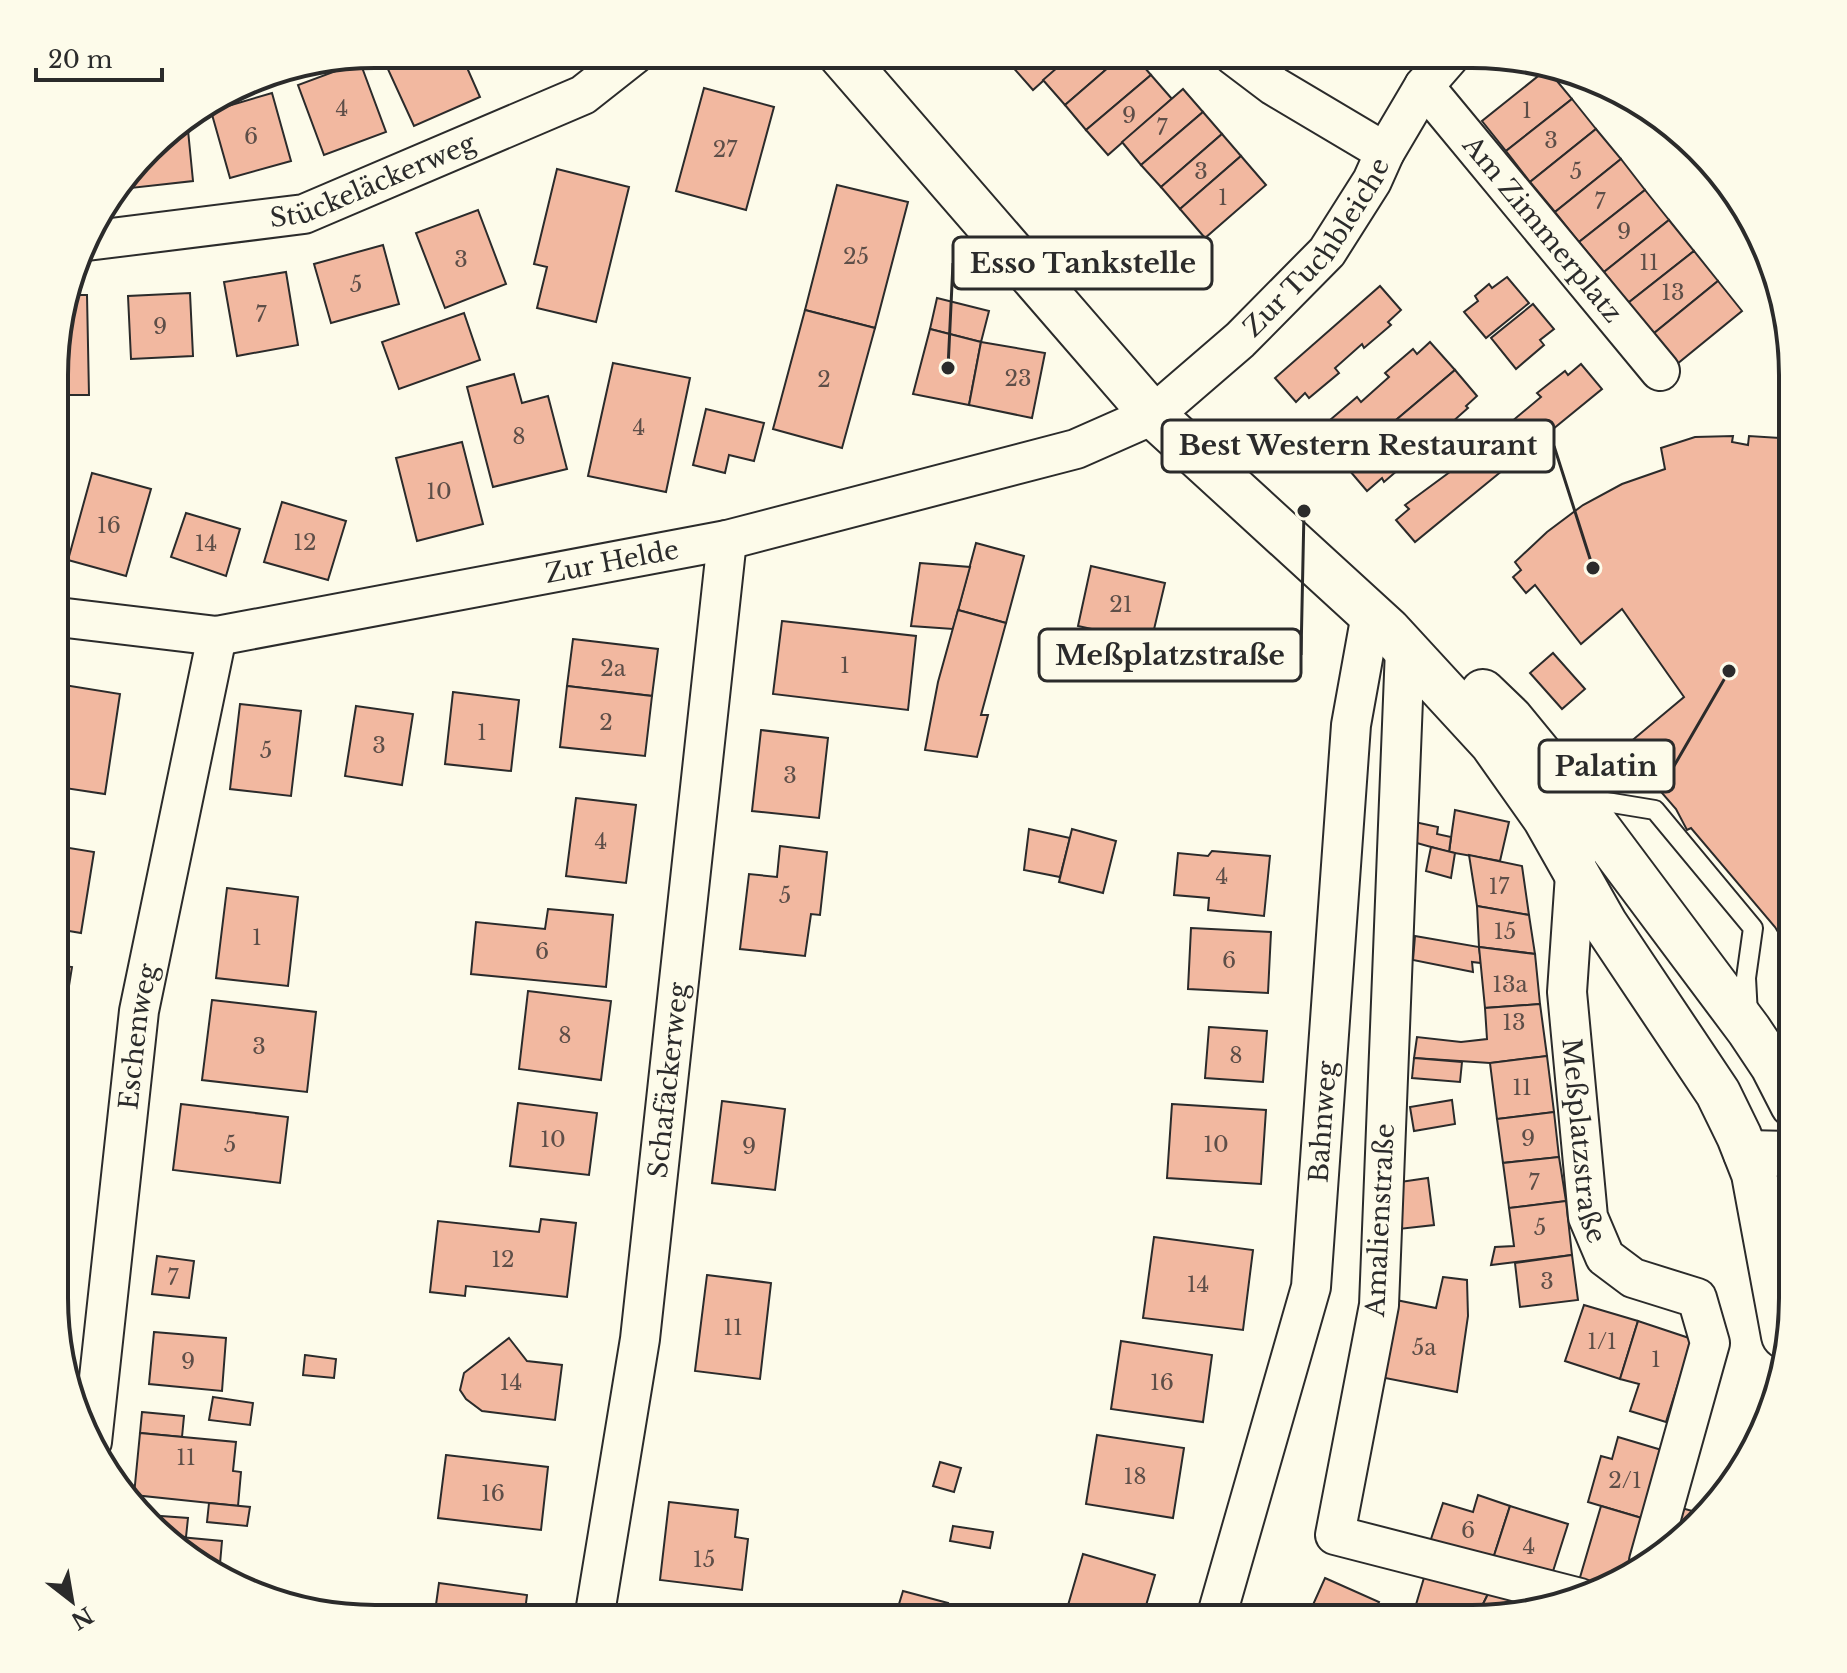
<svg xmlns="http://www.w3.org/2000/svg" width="1847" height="1673" font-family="'Libre Baskerville',serif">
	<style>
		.building { fill: #f2b8a0; stroke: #2b2b2b; stroke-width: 2 }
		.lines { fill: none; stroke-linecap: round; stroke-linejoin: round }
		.lane-casing { stroke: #2b2b2b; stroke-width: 22 }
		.street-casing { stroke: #2b2b2b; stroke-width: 42 }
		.secondary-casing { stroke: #2b2b2b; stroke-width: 48 }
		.lane { stroke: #fdfbea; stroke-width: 18 }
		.street { stroke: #fdfbea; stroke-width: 38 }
		.secondary { stroke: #fdfbea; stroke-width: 44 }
		.labels { text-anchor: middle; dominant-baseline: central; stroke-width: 6; stroke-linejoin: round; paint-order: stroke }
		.number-label { font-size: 22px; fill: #5d4e48 }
		.street-label { font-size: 26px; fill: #2b2b2b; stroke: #fdfbea }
		.rim { fill: none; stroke: #2b2b2b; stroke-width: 4 }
		.leader { fill: none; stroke: #2b2b2b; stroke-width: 3 }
		.callout-dot { fill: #2b2b2b; stroke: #fdfbea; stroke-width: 3 }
		.callout { fill: #fdfbea; stroke: #2b2b2b; stroke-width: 3 }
		.callout-label { font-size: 28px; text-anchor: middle; font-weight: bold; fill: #2b2b2b }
	</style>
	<rect width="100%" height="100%" fill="#fdfbea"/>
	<!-- building -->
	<g class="building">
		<polygon points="381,54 461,54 480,97 414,126"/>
		<polygon points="1020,54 1073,54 1033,90 1010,64"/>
		<polygon points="1073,54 1124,54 1065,105 1043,80"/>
		<polygon points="1124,54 1133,54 1151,75 1086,130 1065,105"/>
		<polygon points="360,62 386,132 324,155 298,85"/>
		<polygon points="1547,69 1572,99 1506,151 1482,121"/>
		<polygon points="1151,75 1172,99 1108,155 1086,130"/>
		<polygon points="704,88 774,107 746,210 676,191"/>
		<polygon points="1183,89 1203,112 1141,165 1122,142"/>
		<polygon points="272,93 291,161 230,178 211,111"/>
		<polygon points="1572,99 1596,129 1530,182 1506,151"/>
		<polygon points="1203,112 1222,134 1161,187 1141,165"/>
		<polygon points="187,120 193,181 131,188 130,175 164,133"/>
		<polygon points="1596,129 1621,159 1555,212 1530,182"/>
		<polygon points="1222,134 1241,156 1180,209 1161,187"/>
		<polygon points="1241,156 1266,185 1205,238 1180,209"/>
		<polygon points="1621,159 1645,190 1579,242 1555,212"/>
		<polygon points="557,169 629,187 596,322 537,308 547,267 534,264"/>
		<polygon points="837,185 908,202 875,328 805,310"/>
		<polygon points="1645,190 1669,220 1604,272 1579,242"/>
		<polygon points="478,210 506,284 445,308 416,233"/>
		<polygon points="1669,220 1694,251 1628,303 1604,272"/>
		<polygon points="383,245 399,304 331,323 314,264"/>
		<polygon points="1694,251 1718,281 1653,334 1628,303"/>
		<polygon points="286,272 298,345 237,356 224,282"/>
		<polygon points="1507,277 1529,303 1486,338 1464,312 1478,301 1475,296 1489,284 1492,288"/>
		<polygon points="1718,281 1742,311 1677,364 1653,334"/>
		<polygon points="1380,286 1401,310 1388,322 1391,325 1364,348 1362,344 1335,368 1339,373 1309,398 1305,393 1296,402 1275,378"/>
		<polygon points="190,293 193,356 131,359 128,296"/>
		<polygon points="67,295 87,295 89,395 60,395 60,313"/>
		<polygon points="937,298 989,311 981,342 930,329"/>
		<polygon points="1533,304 1554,329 1540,340 1544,345 1516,369 1491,338"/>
		<polygon points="805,310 875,328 842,448 773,429"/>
		<polygon points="464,313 480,360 399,389 382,342"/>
		<polygon points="930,329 981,342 969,405 913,394"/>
		<polygon points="981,342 1045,353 1032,418 969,405"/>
		<polygon points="1430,342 1455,370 1344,464 1319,435 1333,423 1330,420 1357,397 1361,402 1389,377 1385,373 1413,349 1417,354"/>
		<polygon points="613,363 690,378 666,492 588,476"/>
		<polygon points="1581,364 1602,389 1415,542 1396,520 1409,509 1405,505 1466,460 1462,455 1488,434 1492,438 1541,397 1537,393 1565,371 1568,375"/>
		<polygon points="1455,370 1477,396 1466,406 1468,408 1441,432 1438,429 1410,453 1413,457 1384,482 1382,478 1367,491 1344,464"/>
		<polygon points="514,374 522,403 548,396 567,469 493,487 467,387"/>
		<polygon points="706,409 764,423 754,461 729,455 725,473 693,465"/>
		<polygon points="1785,418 1792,419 1793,957 1775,927 1691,828 1687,830 1676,809 1623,748 1684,697 1622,609 1581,644 1535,585 1526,593 1513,577 1521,570 1515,562 1547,532 1583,505 1622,484 1665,469 1661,448 1695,437 1733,436 1732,442 1748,445 1749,436 1780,438"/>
		<polygon points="462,442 483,524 417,541 396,458"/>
		<polygon points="92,473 151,489 126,576 68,560"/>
		<polygon points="282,502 346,521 328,580 264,562"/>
		<polygon points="186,513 240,529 226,576 171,557"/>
		<polygon points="976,543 1024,556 1006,623 958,610"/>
		<polygon points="920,563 970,567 953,629 911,626"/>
		<polygon points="1091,566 1165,583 1151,642 1078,626"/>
		<polygon points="958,610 1006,623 981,715 988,715 977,757 925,750 938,682"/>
		<polygon points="782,621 916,636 908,710 773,694"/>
		<polygon points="573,639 658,649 652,696 567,686"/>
		<polygon points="1553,653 1585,689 1562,709 1530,673"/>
		<polygon points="58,684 120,694 105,794 58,787"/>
		<polygon points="567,686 652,696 645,756 560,747"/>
		<polygon points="453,692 519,700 511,771 445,764"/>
		<polygon points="240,704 301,711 291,796 230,789"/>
		<polygon points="356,706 413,714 402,785 345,776"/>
		<polygon points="761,730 828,738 819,818 752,811"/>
		<polygon points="576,798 636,805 626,883 566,876"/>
		<polygon points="1455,810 1509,822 1500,861 1449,852"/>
		<polygon points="1410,821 1438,827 1437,834 1451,837 1449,852 1406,840"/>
		<polygon points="1029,829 1070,838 1060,877 1024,870"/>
		<polygon points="1072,829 1116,841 1103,893 1059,882"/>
		<polygon points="57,846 94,852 81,933 57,929"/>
		<polygon points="780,846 827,852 820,915 811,914 805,956 740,949 749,874 777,877"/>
		<polygon points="1431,847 1455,853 1451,878 1426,871"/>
		<polygon points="1212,851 1270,856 1264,916 1208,910 1209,898 1174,895 1178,853 1208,856"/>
		<polygon points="1469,855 1522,866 1529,915 1477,906"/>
		<polygon points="227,888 298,897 288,986 216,978"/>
		<polygon points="1477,906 1529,915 1535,954 1479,947"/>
		<polygon points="548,909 613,915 606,987 471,974 476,922 545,929"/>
		<polygon points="1191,928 1271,932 1268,993 1188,989"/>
		<polygon points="1415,936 1479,947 1481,963 1472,962 1473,972 1413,960"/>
		<polygon points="1479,947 1535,954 1540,1004 1485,1008"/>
		<polygon points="57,965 72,967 59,1048 56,1047"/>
		<polygon points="528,991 611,1001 601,1080 519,1069"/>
		<polygon points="212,1000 316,1012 307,1092 202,1080"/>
		<polygon points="1540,1004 1547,1056 1490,1063 1414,1058 1417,1037 1461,1042 1487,1039 1485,1008"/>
		<polygon points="1209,1027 1267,1031 1263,1082 1205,1078"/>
		<polygon points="1547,1056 1554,1112 1497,1119 1490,1063"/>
		<polygon points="1414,1058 1462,1062 1460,1082 1412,1078"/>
		<polygon points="1452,1100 1455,1124 1414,1131 1410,1107"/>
		<polygon points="722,1101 785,1109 775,1190 712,1183"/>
		<polygon points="518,1103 597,1113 589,1175 510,1166"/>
		<polygon points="181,1104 288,1117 280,1183 173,1170"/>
		<polygon points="1172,1104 1266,1110 1261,1184 1167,1178"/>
		<polygon points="1554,1112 1559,1157 1503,1163 1497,1119"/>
		<polygon points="1559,1157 1566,1201 1509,1208 1503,1163"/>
		<polygon points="1428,1178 1434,1225 1399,1229 1393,1183"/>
		<polygon points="1566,1201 1572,1255 1491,1265 1495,1247 1514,1246 1509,1208"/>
		<polygon points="541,1219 576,1223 567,1297 466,1286 465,1296 430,1292 438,1221 539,1232"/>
		<polygon points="1154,1237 1253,1250 1243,1330 1143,1318"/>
		<polygon points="1572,1255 1578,1300 1520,1307 1515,1263"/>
		<polygon points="157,1256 194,1261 189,1298 152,1294"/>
		<polygon points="707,1275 771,1283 760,1379 695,1371"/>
		<polygon points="1443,1277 1467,1280 1468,1316 1457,1392 1380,1377 1391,1299 1436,1308"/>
		<polygon points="1584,1305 1638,1321 1620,1379 1565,1361"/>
		<polygon points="1638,1321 1692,1339 1666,1422 1630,1411 1639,1384 1620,1379"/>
		<polygon points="154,1332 226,1338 222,1391 149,1384"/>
		<polygon points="509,1338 527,1361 562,1365 555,1420 482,1411 466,1399 460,1390 464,1373"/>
		<polygon points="1121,1341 1212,1355 1203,1422 1111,1409"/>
		<polygon points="305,1355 336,1359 334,1378 303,1375"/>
		<polygon points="213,1397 253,1403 250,1425 209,1420"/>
		<polygon points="142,1412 184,1416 182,1437 140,1433"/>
		<polygon points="140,1433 236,1442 233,1471 241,1472 238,1506 134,1495"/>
		<polygon points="1097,1435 1184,1448 1173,1518 1086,1504"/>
		<polygon points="1618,1437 1665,1451 1645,1519 1588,1502 1601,1456 1612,1459"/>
		<polygon points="446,1455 548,1467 541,1530 438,1518"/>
		<polygon points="940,1462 961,1468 954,1492 933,1486"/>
		<polygon points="1478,1495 1510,1506 1490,1568 1428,1548 1443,1503 1473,1512"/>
		<polygon points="669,1502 738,1510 735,1537 748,1539 742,1590 660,1580"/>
		<polygon points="209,1503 250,1507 247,1526 207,1522"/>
		<polygon points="1510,1506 1568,1524 1548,1587 1490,1568"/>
		<polygon points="1601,1506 1645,1519 1630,1573 1595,1594 1576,1591"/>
		<polygon points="1678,1507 1703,1514 1684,1539 1666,1550"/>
		<polygon points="147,1515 188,1518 186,1537 169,1536 147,1520"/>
		<polygon points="953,1526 993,1532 990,1548 950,1541"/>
		<polygon points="169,1536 222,1541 219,1575"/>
		<polygon points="1083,1554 1155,1575 1142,1619 1064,1619"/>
		<polygon points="1426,1571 1490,1590 1476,1618 1412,1618"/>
		<polygon points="1325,1578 1379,1602 1372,1618 1307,1618"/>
		<polygon points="439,1583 527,1595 524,1619 434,1619"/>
		<polygon points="1490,1590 1532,1602 1529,1610 1492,1618 1476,1618"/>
		<polygon points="903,1591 948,1603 944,1619 895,1617"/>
	</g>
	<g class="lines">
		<defs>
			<polyline id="lane" points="1582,798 1655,810 1753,928 1746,978 1748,1015"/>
			<g id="street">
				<polyline points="1233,55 1274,86 1385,152"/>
				<path id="s1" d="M1424,86L1660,371"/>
				<path id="s2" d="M87,241L304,214L583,95L635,54"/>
				<path id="s3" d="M58,617L217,636L727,540L1076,449L1153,415L1240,340L1327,252L1372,181L1385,152L1424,86L1451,55"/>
				<polyline points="1405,649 1379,1305 1335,1535 1580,1598"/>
				<path id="s4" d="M1576,860L1567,992L1588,1217L1605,1257L1633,1278L1697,1298L1710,1343L1649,1561"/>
				<path id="s5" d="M92,1442L139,1011L217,636"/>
				<path id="s6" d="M1216,1618L1311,1287L1351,725L1371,614"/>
				<path id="s7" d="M594,1619L640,1339L727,540"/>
			</g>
			<g id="secondary">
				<polyline points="840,54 1153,415 1388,630 1492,743 1545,818 1605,924 1718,1093 1739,1136 1754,1174 1784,1336"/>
				<polyline points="1483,692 1510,718 1574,796 1749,1030 1773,1066 1793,1105"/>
				<polyline points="1746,1153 1793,1154"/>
			</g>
		</defs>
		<!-- lane casing -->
		<use href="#lane" class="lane-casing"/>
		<!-- street casing -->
		<use href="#street" class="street-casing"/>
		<!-- secondary casing -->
		<use href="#secondary" class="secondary-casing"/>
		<!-- lane -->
		<use href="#lane" class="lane"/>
		<!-- street -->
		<use href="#street" class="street"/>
		<!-- secondary -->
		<use href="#secondary" class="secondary"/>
	</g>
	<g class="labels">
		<!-- number labels -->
		<g class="number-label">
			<text x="342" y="108">4</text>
			<text x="1527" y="110">1</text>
			<text x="1129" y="115">9</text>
			<text x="1162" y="127">7</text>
			<text x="251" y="136">6</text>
			<text x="1551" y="140">3</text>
			<text x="725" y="149">27</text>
			<text x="1201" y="171">3</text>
			<text x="1576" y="171">5</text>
			<text x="1223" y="197">1</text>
			<text x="1600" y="201">7</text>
			<text x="1624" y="231">9</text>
			<text x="856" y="256">25</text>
			<text x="461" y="259">3</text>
			<text x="1649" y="262">11</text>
			<text x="356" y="284">5</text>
			<text x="1673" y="292">13</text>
			<text x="261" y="314">7</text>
			<text x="160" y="326">9</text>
			<text x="1018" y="378">23</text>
			<text x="824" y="379">2</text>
			<text x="639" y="427">4</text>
			<text x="519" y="436">8</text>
			<text x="439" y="491">10</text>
			<text x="109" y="525">16</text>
			<text x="305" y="542">12</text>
			<text x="206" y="543">14</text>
			<text x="1121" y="604">21</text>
			<text x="845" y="665">1</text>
			<text x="613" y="668">2a</text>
			<text x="606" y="722">2</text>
			<text x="482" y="732">1</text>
			<text x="379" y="745">3</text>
			<text x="266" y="750">5</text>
			<text x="790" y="775">3</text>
			<text x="601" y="841">4</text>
			<text x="1222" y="876">4</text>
			<text x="1499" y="886">17</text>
			<text x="785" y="895">5</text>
			<text x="1505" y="931">15</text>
			<text x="257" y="937">1</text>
			<text x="542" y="951">6</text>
			<text x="1229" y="960">6</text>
			<text x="1510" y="984">13a</text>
			<text x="1514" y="1022">13</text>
			<text x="565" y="1035">8</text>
			<text x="259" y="1046">3</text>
			<text x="1236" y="1055">8</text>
			<text x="1522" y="1087">11</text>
			<text x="1528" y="1138">9</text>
			<text x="553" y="1139">10</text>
			<text x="230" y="1144">5</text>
			<text x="1216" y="1144">10</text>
			<text x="749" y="1146">9</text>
			<text x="1534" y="1182">7</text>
			<text x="1540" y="1227">5</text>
			<text x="503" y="1259">12</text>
			<text x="173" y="1277">7</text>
			<text x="1547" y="1281">3</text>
			<text x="1198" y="1284">14</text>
			<text x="733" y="1327">11</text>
			<text x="1602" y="1341">1/1</text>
			<text x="1424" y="1347">5a</text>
			<text x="1656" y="1359">1</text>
			<text x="188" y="1361">9</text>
			<text x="511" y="1382">14</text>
			<text x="1162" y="1382">16</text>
			<text x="186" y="1457">11</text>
			<text x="1135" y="1476">18</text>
			<text x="1625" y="1480">2/1</text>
			<text x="493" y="1493">16</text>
			<text x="1468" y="1530">6</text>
			<text x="1529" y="1546">4</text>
			<text x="704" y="1559">15</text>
		</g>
		<!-- street labels -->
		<g class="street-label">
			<text stroke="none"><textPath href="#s2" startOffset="294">Stückeläckerweg</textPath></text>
			<text stroke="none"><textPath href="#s1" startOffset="186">Am Zimmerplatz</textPath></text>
			<text stroke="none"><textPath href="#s3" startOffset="1360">Zur Tuchbleiche</textPath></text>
			<text stroke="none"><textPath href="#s3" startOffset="562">Zur Helde</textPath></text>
			<text stroke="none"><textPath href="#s5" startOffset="408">Eschenweg</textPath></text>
			<text stroke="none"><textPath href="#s7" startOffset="544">Schafäckerweg</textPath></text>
			<text stroke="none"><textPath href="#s6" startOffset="510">Bahnweg</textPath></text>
			<text stroke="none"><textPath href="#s4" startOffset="282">Meßplatzstraße</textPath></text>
			<text transform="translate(1380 1220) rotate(-87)">Amalienstraße</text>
		</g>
	</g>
	<!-- crop -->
	<path d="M0 0H1847V1673H0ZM375 68H1472A307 307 0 0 1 1779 375V1298A307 307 0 0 1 1472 1605H375A307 307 0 0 1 68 1298V375A307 307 0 0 1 375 68Z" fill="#fdfbea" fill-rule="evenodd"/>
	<path class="rim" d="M375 68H1472A307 307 0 0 1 1779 375V1298A307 307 0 0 1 1472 1605H375A307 307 0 0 1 68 1298V375A307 307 0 0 1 375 68Z"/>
	<!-- callouts -->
	<path class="leader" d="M948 368L953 263M1593 568L1554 446M1304 511L1301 655M1729 671L1674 766"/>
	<g class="callout-dot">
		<circle cx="948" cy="368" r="8"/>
		<circle cx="1593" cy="568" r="8"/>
		<circle cx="1304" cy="511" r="8"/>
		<circle cx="1729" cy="671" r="8"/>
	</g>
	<g class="callout">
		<rect x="953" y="237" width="259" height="52" rx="8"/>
		<rect x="1162" y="420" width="392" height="52" rx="8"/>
		<rect x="1039" y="629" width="262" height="52" rx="8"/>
		<rect x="1539" y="740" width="135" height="52" rx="8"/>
	</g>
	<g class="callout-label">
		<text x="1083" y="273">Esso Tankstelle</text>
		<text x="1358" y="455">Best Western Restaurant</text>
		<text x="1170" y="665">Meßplatzstraße</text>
		<text x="1606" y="776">Palatin</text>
	</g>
	<!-- north arrow -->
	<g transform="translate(72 1601) rotate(149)" stroke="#fdfbea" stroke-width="6" paint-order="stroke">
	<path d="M0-6L14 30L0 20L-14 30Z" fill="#2b2b2b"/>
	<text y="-12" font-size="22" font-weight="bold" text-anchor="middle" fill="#2b2b2b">N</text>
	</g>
	<!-- scale -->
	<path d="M36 68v12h126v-12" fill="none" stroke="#2b2b2b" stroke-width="4"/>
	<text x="48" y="68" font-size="24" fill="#2b2b2b" stroke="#fdfbea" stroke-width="6" paint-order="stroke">20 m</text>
</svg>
